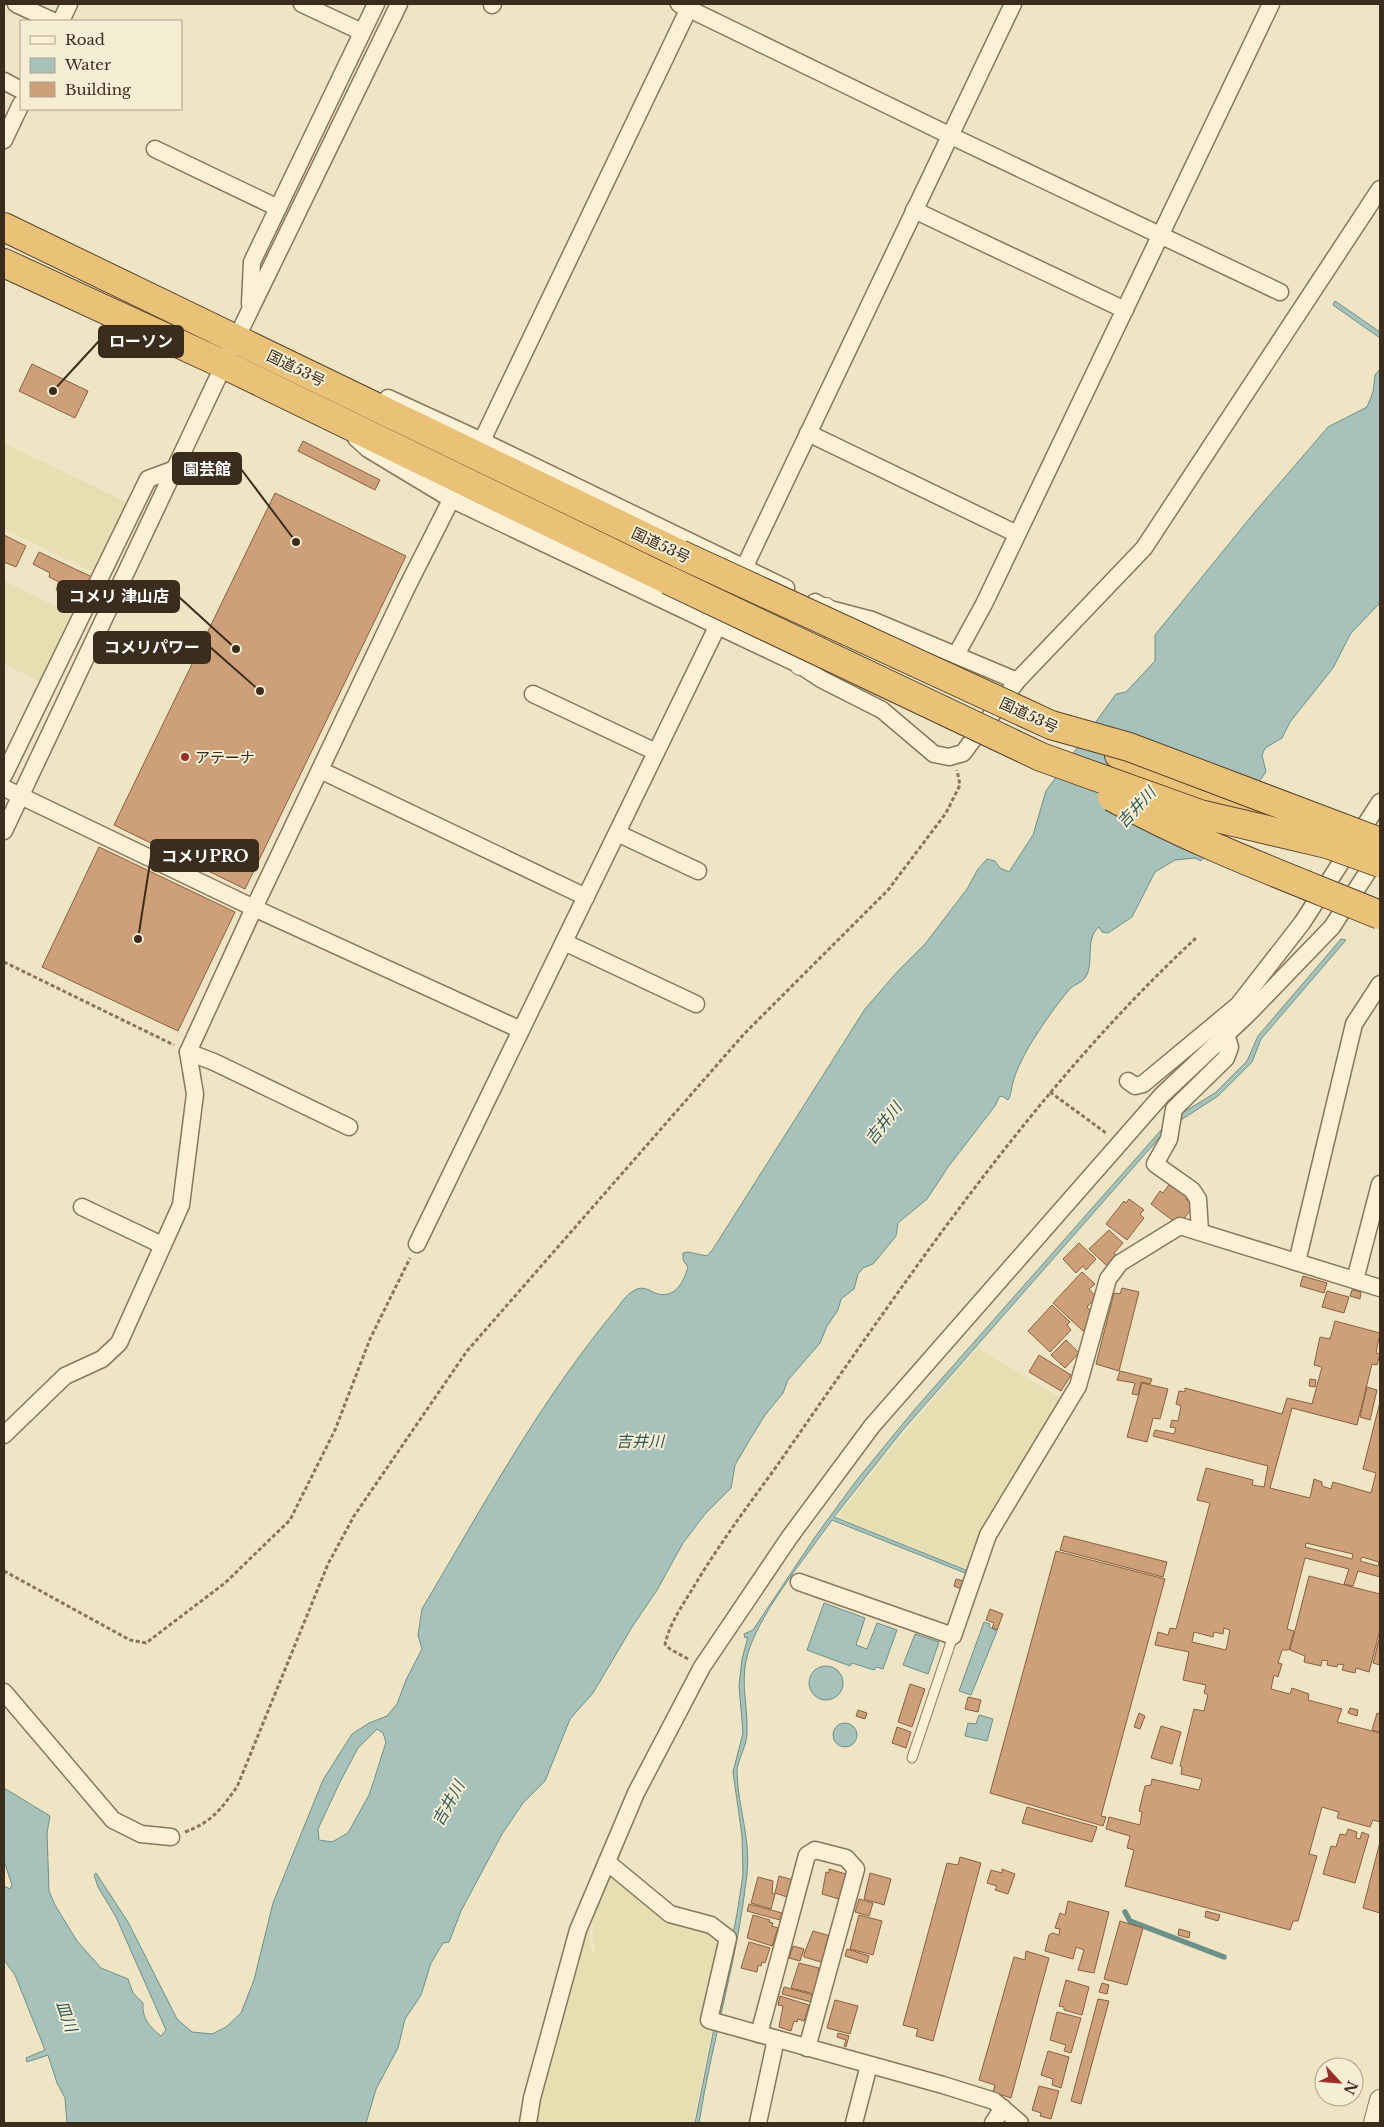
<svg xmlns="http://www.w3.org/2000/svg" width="1384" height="2127" font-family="'Libre Baskerville','Noto Sans JP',serif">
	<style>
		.farmland { fill: #e5dfb1 }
		.water { fill: #a6c2bb; stroke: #6c9189; fill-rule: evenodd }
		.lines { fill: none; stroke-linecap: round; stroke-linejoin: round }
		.stream { stroke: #6c9189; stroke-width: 5.5 }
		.building { fill: #cea079; stroke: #8a603f; fill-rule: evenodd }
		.service-casing { stroke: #8a765a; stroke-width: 11 }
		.minor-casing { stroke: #8a765a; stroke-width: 19 }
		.tertiary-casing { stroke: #8a765a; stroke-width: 22 }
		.trunk-casing { stroke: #58432e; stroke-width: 30 }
		.path { stroke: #8a765a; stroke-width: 3; stroke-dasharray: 4 2.5; stroke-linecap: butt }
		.service { stroke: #faf1d7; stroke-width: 9 }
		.minor { stroke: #faf1d7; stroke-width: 16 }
		.tertiary { stroke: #faf1d7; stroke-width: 20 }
		.trunk { stroke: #eac277; stroke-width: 28 }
		.trunk-bridge-casing { stroke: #58432e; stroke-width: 30; stroke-linecap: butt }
		.trunk-bridge { stroke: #eac277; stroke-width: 28 }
		.poi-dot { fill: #9b2c28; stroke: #f6eed4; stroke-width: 2 }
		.labels { text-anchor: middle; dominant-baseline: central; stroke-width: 4; stroke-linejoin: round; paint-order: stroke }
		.street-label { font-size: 15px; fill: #3a2d1e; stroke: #f6eed4 }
		.poi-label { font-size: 15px; fill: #3a2d1e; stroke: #f6eed4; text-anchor: start }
		.water-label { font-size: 16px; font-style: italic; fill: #2d5a59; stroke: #f6eed4 }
		.leader { fill: none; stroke: #3a2d1e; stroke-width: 2 }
		.callout-dot { fill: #3a2d1e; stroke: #f6eed4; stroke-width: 2 }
		.callout { fill: #3a2d1e; stroke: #3a2d1e; stroke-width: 2 }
		.callout-label { font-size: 16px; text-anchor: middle; font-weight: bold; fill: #fff }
	</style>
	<rect width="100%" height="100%" fill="#efe4c4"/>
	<!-- farmland -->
	<g class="farmland">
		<polygon points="4,443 128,503 95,573 4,529"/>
		<polygon points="4,581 76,617 43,683 4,664"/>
		<polygon points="978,1348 1063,1400 971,1570 837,1517 894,1445"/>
		<polygon points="611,1877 618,1878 709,1932 719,1946 704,2026 712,2029 693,2123 534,2123 539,2098 589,1919 590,1947 595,1954 591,1914 607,1879"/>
	</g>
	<!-- water -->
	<g class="water">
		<polygon points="1335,301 1380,332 1380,338 1333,305"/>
		<path d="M1380,369V603L1351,633L1333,668L1290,722L1282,738L1265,748L1262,755L1266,772L1201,861L1195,858L1175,860L1155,872L1132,917L1108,933L1102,932L1099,927C1084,939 1095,964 1085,978C1082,982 1076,984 1072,987C1059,1000 1036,1034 1027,1050C1022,1059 1016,1071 1013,1082C1011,1089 1012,1093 1008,1100L1002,1096L999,1097L995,1106L948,1167L927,1199L898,1223L896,1236L873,1264L863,1268L858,1274L854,1289L841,1299L838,1310L827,1326L820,1343L788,1380L783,1393L765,1415L749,1441L735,1465L731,1488L705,1514L683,1543L657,1590L632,1627L593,1693L570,1719L545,1781L523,1803L502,1834L461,1911L449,1942L443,1943L431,1963L421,1995L405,2019L398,2048L376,2089L366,2123H67L65,2098L57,2083L48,2055L27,2062L26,2058L45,2050L15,1975L4,1960V1886L10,1889L12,1885L4,1861V1788L50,1816L47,1833L49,1891L55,1905L77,1941L101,1968L128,1979L133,1993L143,2003C142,2019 149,2026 161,2036L166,2030L116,1917L98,1887L94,1875L96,1873L128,1922L177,2019L192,2032L212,2034L226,2027L241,2013L254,1980L273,1903L323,1780L352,1734L369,1723L387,1716L397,1704L406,1680L422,1649L418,1635L422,1609C483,1506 541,1399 618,1307C623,1300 628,1293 637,1289C645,1286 651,1292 658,1294C676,1298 684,1281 688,1267L683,1260V1253L688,1252L707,1256L713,1249L865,1009L897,972L925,944L967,889L978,869L987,859L995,861L1000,868L1009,872L1033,835L1046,791L1116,694L1126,692L1155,661V635L1254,513L1328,427L1367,407L1373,392L1375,375ZM377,1729L383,1733L386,1742L375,1777L369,1795L348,1833L332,1842L319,1840L318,1829L340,1782L358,1748Z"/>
		<path d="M1341,939L1346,940L1261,1039L1252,1062L1218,1096L1167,1129L902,1431L834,1517L971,1572L970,1575L832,1520C806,1557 754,1619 746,1661C741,1686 748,1708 747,1733C747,1747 737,1759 737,1773C738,1807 751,1840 747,1874C738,1958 712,2040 699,2123H695L737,1914L743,1875L742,1836L733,1772L743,1733L739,1686L742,1659L748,1637L745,1638L744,1634L753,1630L815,1537L856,1481L915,1409L1169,1121L1215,1093L1247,1061L1258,1036Z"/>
		<polygon points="824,1603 865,1618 856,1645 867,1649 877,1623 897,1630 883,1669 877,1667 874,1670 852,1663 850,1666 807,1650"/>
		<polygon points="984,1622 990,1624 989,1627 997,1631 971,1695 959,1691"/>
		<polygon points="915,1634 939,1642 928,1674 903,1665"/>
		<circle cx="826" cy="1683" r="17"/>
		<polygon points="979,1715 993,1719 987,1741 965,1736 968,1723 976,1724"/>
		<circle cx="845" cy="1735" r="12"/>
	</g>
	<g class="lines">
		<!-- stream -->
		<polyline class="stream" points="1125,1912 1130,1921 1224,1957"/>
	</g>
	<!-- building -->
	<g class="building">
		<polygon points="32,364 88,391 75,418 19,391"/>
		<polygon points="303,441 380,480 375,490 298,451"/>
		<polygon points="275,493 406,556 245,889 114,825"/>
		<polygon points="4,535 26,546 16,567 4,562"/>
		<polygon points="39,552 92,577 80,603 56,590 59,582 49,577 50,573 33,564"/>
		<polygon points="99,847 235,912 178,1031 42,967"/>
		<polygon points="1171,1182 1189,1196 1186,1199 1194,1205 1183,1220 1172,1220 1151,1204 1160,1191 1163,1193"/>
		<polygon points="1129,1199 1144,1210 1140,1214 1144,1218 1127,1240 1106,1224 1124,1201 1126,1203"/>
		<polygon points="1109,1230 1123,1243 1114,1253 1116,1255 1107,1266 1089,1249"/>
		<polygon points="1079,1243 1096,1259 1086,1270 1083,1266 1076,1273 1063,1259"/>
		<polygon points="1082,1272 1095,1284 1089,1289 1096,1297 1087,1307 1091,1311 1090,1323 1083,1331 1053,1303"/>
		<polygon points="1303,1276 1327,1283 1324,1293 1300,1286"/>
		<polygon points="1122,1288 1139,1292 1119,1371 1096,1364 1114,1293 1120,1294"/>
		<polygon points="1352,1290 1361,1292 1360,1299 1350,1296"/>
		<polygon points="1327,1291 1349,1297 1344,1313 1322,1307"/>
		<polygon points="1052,1305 1070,1322 1067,1325 1071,1330 1050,1352 1028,1331"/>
		<path d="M1335,1321L1380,1333L1376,1353L1380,1354L1377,1365L1372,1364L1357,1425L1292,1408L1270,1488L1310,1498L1314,1479L1322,1482V1486L1331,1489L1333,1482L1371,1493L1376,1473L1363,1469L1380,1402V1577L1358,1571L1353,1586L1344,1584L1349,1569L1305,1558L1287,1629L1294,1631L1289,1650H1282L1278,1663L1282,1664L1278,1677L1274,1675L1271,1689L1290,1694L1292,1688L1309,1694L1308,1700L1342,1709L1337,1722L1380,1733V1822L1373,1820L1370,1827L1337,1818L1339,1812L1322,1807L1309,1854L1317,1856L1298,1921H1293L1290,1930L1125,1886L1134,1850L1127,1848L1130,1836L1106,1829L1109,1817L1140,1825L1142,1812L1139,1811L1145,1786L1151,1785L1152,1779L1199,1790L1202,1779L1181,1774L1182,1767L1180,1766L1194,1709L1204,1711L1208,1695L1204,1693L1206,1685L1183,1680L1189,1652L1155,1645L1158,1632L1168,1635L1170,1628L1176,1629L1210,1503L1197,1500L1206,1468L1253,1480L1252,1485L1264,1487L1268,1466L1153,1436L1155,1430L1174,1434L1176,1428L1170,1427L1172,1420L1178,1421L1181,1406L1176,1404L1179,1391L1185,1392V1388L1282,1414L1287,1398L1312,1404L1322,1367L1314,1365L1320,1337L1330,1339ZM1306,1543L1353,1554L1352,1559L1305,1547ZM1362,1557L1379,1562L1378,1566L1360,1561ZM1224,1628L1230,1630L1226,1650L1192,1642L1194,1632L1213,1637L1214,1632L1223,1634Z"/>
		<polygon points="1066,1340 1079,1353 1065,1368 1051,1355"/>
		<polygon points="1039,1355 1071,1375 1061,1391 1029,1372"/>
		<polygon points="1120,1371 1152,1379 1150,1384 1141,1382 1138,1395 1132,1394 1135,1383 1117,1380"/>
		<polygon points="1310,1379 1316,1380 1315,1387 1309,1386"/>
		<polygon points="1142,1383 1168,1389 1160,1419 1153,1418 1147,1442 1127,1437"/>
		<polygon points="1367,1387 1377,1390 1370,1420 1360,1417"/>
		<polygon points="1064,1536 1167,1562 1163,1577 1060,1550"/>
		<polygon points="1056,1551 1165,1579 1101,1816 1106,1817 1103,1826 990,1793"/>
		<polygon points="1309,1576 1380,1594 1380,1630 1369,1672 1356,1668 1355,1673 1342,1670 1344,1665 1338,1664 1337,1667 1327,1665 1328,1661 1322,1660 1321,1666 1304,1662 1305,1656 1290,1650"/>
		<polygon points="956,1579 964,1581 961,1589 954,1586"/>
		<polygon points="990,1609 1003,1614 997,1630 992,1628 994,1623 986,1620"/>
		<polygon points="1380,1636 1380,1665 1373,1663"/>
		<polygon points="910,1684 925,1689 912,1727 898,1722"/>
		<polygon points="968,1697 981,1700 978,1712 965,1709"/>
		<polygon points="1350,1708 1358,1710 1357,1716 1348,1713"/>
		<polygon points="858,1710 867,1713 865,1719 856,1716"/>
		<polygon points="1139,1713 1145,1716 1140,1729 1134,1727"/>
		<polygon points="1377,1713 1380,1714 1380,1732 1372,1730"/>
		<polygon points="1161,1726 1181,1732 1172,1764 1151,1758"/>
		<polygon points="897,1727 911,1732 906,1748 892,1743"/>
		<polygon points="1027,1807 1097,1827 1092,1842 1022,1823"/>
		<polygon points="1348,1829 1357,1832 1356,1838 1360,1839 1362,1832 1369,1835 1355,1883 1323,1874 1331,1846 1336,1847 1340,1834 1346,1835"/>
		<polygon points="1380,1842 1380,1913 1363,1908"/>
		<polygon points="960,1857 981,1863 933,2041 916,2036 918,2029 903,2025 947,1863 958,1865"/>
		<polygon points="829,1869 846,1874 839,1899 822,1894 826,1872 829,1873"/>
		<polygon points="1002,1869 1015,1874 1008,1894 995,1890 997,1886 987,1883 991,1870 1002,1873"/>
		<polygon points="870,1873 891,1879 884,1905 864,1899"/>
		<polygon points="779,1876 793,1880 787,1897 775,1893"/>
		<polygon points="758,1877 773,1881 772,1893 775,1894 771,1909 751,1903"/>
		<polygon points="859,1899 873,1903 869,1916 855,1912"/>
		<polygon points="1068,1901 1109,1912 1094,1973 1078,1970 1084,1950 1076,1947 1073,1959 1045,1951 1049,1935 1052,1933 1059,1935 1060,1929 1055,1928 1060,1913 1065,1915"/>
		<polygon points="749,1904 782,1913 780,1920 747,1911"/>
		<polygon points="1206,1911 1220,1915 1218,1921 1205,1917"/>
		<polygon points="753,1915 770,1920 769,1922 773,1923 772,1926 778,1928 772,1946 747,1938"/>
		<polygon points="859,1915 882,1921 873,1955 850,1949"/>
		<polygon points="1120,1921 1143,1928 1127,1985 1104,1979"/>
		<polygon points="1179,1929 1190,1932 1189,1938 1178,1935"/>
		<polygon points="813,1931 830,1936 821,1962 804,1957 804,1954"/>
		<polygon points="749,1942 770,1948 765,1963 762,1962 761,1966 758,1965 757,1972 741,1968"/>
		<polygon points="793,1946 804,1949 800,1961 789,1958"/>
		<polygon points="847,1949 869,1956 867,1963 845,1956"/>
		<polygon points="1026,1951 1049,1958 1011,2098 993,2092 995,2085 979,2080 1014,1957 1025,1960"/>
		<polygon points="799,1963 819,1968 818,1971 820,1971 814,1994 791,1988"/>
		<polygon points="1066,1980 1089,1987 1082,2015 1064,2010 1064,2007 1059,2006"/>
		<polygon points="1102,1983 1109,1985 1107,1994 1099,1992"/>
		<polygon points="784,1987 813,1995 811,2002 782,1994"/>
		<polygon points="780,1996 809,2005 804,2021 798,2019 797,2022 794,2021 791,2031 779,2027 783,2006 778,2005"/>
		<polygon points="1098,1999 1109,2001 1081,2104 1071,2101"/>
		<polygon points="835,2000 858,2006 850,2034 827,2028"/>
		<polygon points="1057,2012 1081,2018 1071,2053 1064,2051 1066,2045 1050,2040"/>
		<polygon points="838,2033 849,2036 846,2047 844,2046 846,2040 837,2037"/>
		<polygon points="1048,2051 1069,2057 1061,2088 1052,2085 1053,2079 1041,2075"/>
		<polygon points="1039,2086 1059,2091 1051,2119 1040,2116 1041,2113 1032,2110"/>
	</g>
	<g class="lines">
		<defs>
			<polyline id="service" points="912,1758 953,1636"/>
			<g id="minor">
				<polyline points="16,4 53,21"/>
				<polyline points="302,4 362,32"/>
				<polyline points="679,4 949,135 1280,292"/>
				<polyline points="492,5 493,4"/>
				<polyline points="61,21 69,4"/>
				<polyline points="4,81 21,90"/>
				<polyline points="4,140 21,104"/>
				<polyline points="155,149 278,208"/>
				<polyline points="914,210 1125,310"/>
				<polyline points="250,304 252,262 376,4"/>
				<polyline points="388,398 482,441 786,588"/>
				<polyline points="808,433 1017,534"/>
				<polyline points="356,438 368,449 451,499 800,665 821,679 882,710 934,754 949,757 963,753 1017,681 1144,548 1380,189"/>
				<polyline points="477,451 691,4"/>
				<polyline points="744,568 1013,4"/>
				<polyline points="815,602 826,608 872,620 1017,681"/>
				<polyline points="956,655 984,604 1271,4"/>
				<polyline points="533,694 656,752"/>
				<polyline points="320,770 586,897"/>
				<polyline points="4,775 148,479 175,469"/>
				<polyline points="4,788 254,908 521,1030"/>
				<polyline points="4,831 236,339 399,4"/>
				<polyline points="617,833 698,871"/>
				<polyline points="564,942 696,1004"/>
				<polyline points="188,1052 214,1062 349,1127"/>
				<polyline points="1128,1081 1135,1086 1143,1084 1237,1006"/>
				<polyline points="82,1207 162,1245"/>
				<polyline points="1200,1232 1198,1199 1192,1190 1155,1164 1169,1139 1174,1109 1226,1058 1230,1047 1226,1034 1239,1004 1302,923 1380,802"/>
				<polyline points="417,1244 718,625"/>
				<polyline points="1297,1262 1354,1024 1380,984"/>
				<polyline points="1355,1280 1380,1184"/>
				<polyline points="4,1435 65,1376 102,1359 119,1343 181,1205 195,1094 188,1052 254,908 406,589 456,490"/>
				<polyline points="799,1582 953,1636 988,1535 1078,1386 1108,1279 1120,1263 1180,1226 1380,1288"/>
				<polyline points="4,1692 113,1820 141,1834 171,1837"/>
				<polyline points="607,1862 670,1914 711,1925 728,1938 709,2020 943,2085 994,2101 1020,2123"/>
				<polyline points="759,2034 807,1855 815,1850 846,1858 856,1869 807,2048"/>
				<polyline points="528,2123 532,2098 578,1930 636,1793 702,1667 789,1538 872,1426 1162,1095 1248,1014 1332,927 1378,856"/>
				<polyline points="758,2123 776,2039"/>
				<polyline points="854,2123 869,2065"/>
				<polyline points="993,2123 1003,2108"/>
			</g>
			<g id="tertiary">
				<polyline points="800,665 826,608"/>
				<polyline points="1374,2123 1380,2100"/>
			</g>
			<g id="trunk">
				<polyline points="4,227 680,554"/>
				<polyline points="4,263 225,365 668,580"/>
				<polyline points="1119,755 1281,825"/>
			</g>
		</defs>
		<!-- service casing -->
		<use href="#service" class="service-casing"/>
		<!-- minor casing -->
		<use href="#minor" class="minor-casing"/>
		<!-- tertiary casing -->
		<use href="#tertiary" class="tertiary-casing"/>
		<!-- trunk casing -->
		<use href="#trunk" class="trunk-casing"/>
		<!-- path -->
		<g class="path">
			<polyline points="4,962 174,1045"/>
			<polyline points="1050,1092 1106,1133"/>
			<polyline points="4,1571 130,1640 146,1643 225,1583 290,1520 335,1430 370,1339 410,1258"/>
			<path d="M688,1659L670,1649L665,1644C670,1623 682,1606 693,1588C718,1546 747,1507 776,1467C903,1285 1032,1090 1196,938"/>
			<path d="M185,1832C212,1822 221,1809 237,1787L328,1564L354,1516L467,1351L744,1034L888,890L946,813L960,785L957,770"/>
		</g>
		<!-- service -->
		<use href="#service" class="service"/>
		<!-- minor -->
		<use href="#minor" class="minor"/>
		<!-- tertiary -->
		<use href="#tertiary" class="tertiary"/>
		<!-- trunk -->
		<use href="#trunk" class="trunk"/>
		<defs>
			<g id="trunk-bridge">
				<polyline points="680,554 1051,725 1129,747 1380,842"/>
				<polyline points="668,580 1041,757 1200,814 1327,844 1380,863"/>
				<path d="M1112,797C1197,844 1290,878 1380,915"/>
			</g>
		</defs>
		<!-- trunk-bridge casing -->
		<use href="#trunk-bridge" class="trunk-bridge-casing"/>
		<!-- trunk-bridge -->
		<use href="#trunk-bridge" class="trunk-bridge"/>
	</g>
	<!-- markers -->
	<circle class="poi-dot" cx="185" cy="757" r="5"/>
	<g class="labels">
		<!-- street labels -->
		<g class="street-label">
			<text transform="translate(296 368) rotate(26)">国道53号</text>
			<text transform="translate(661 545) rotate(25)">国道53号</text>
			<text transform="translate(1029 715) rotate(25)">国道53号</text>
		</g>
		<!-- poi labels -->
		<g class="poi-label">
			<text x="195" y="757">アテーナ</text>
		</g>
		<!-- water labels -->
		<g class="water-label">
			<text transform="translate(1136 807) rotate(-47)">吉井川</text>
			<text transform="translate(883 1123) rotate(-52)">吉井川</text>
			<text x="640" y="1441">吉井川</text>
			<text transform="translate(448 1803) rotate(-61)">吉井川</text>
			<text transform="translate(67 2016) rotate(70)">皿川</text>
		</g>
	</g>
	<!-- callouts -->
	<path class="leader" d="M53 391L99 341M296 542L241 469M236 649L179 597M260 691L210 647M138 939L151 856"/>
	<g class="callout-dot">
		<circle cx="53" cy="391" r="5"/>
		<circle cx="296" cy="542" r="5"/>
		<circle cx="236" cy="649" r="5"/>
		<circle cx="260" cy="691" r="5"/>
		<circle cx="138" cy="939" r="5"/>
	</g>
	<g class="callout">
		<rect x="99" y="326" width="84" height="31" rx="5"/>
		<rect x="173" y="453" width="68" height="31" rx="5"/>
		<rect x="58" y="581" width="121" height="31" rx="5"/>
		<rect x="94" y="632" width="116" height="31" rx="5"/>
		<rect x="151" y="840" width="107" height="31" rx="5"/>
	</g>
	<g class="callout-label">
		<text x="141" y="347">ローソン</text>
		<text x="207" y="475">園芸館</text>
		<text x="119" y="602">コメリ 津山店</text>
		<text x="152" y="653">コメリパワー</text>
		<text x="205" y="862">コメリPRO</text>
	</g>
	<!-- border -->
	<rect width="1384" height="2127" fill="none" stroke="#3a2d1e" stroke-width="10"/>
	<!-- legend -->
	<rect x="20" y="20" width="162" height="90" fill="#f6eed4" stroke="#aba18b"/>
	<rect x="30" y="36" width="25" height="8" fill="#faf1d7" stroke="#aba18b"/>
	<text x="65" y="45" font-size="15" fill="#3a2d1e">Road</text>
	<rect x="30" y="58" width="25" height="15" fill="#a6c2bb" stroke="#aba18b"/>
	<text x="65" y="70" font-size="15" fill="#3a2d1e">Water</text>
	<rect x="30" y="82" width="25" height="15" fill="#cea079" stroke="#aba18b"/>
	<text x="65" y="95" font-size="15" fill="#3a2d1e">Building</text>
	<!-- north arrow -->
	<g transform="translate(1339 2082) rotate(116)"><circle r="24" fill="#f6eed4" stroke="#aba18b"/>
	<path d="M0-4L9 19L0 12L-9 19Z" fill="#9b2c28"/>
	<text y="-8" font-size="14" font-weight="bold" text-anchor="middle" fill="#3a2d1e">N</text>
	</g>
</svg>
